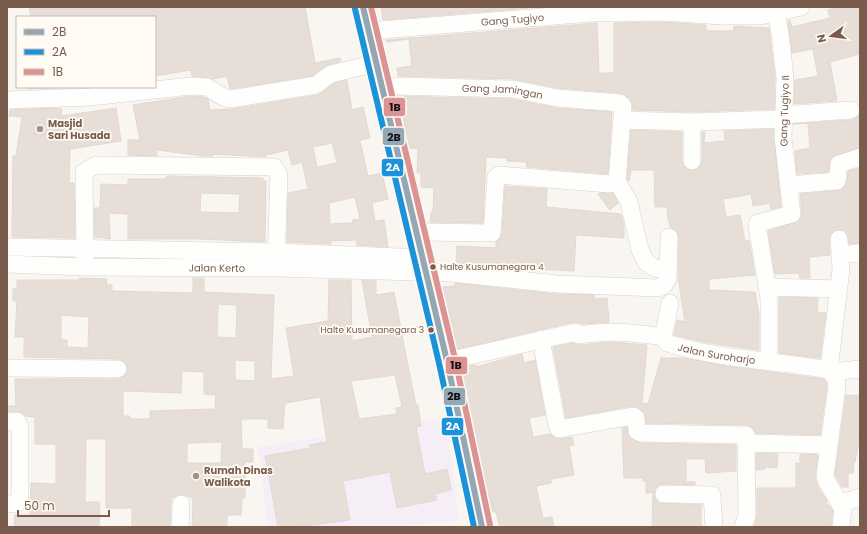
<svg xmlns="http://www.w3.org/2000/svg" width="867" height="534" font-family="Poppins,sans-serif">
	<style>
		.education { fill: #f6eef6 }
		.building { fill: #e6ded7; stroke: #e2d8d2; fill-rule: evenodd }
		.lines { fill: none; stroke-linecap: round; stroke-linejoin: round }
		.minor-casing { stroke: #d7d1cb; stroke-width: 18 }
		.major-casing { stroke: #dad1cc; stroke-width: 24 }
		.minor { stroke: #fefefd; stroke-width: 17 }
		.major { stroke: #f3eee8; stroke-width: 22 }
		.bus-1-casing { stroke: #fffaf3; stroke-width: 9 }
		.bus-2-casing { stroke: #fffaf3; stroke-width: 9 }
		.bus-3-casing { stroke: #fffaf3; stroke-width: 9 }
		.bus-1 { stroke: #93a7b4; stroke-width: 6 }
		.bus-2 { stroke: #1a93db; stroke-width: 6 }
		.bus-3 { stroke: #dc9393; stroke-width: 6 }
		.poi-dot { fill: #a69286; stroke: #fffaf3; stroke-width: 1.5 }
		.bus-dot { fill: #7a5c4d; stroke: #fffaf3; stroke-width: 1.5 }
		.labels { text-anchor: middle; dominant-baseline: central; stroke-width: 3.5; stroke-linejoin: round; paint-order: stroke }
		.bus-label { font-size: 9px; fill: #7a5c4d; stroke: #fffaf3; text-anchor: start }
		.street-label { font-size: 10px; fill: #7a5c4d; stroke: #fffaf3 }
		.poi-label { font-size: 10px; font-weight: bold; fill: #7a5c4d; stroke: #fffaf3; text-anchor: start }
		.line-badge { stroke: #fffaf3; stroke-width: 1.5 }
		.badge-label { font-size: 11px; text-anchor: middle; font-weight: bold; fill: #fff }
		.pale-badge-label { font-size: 11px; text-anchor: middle; font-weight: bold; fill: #111 }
	</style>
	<rect width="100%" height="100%" fill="#f9f5f0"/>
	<!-- education -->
	<polygon class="education" points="445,418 459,520 395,527 268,527 258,447"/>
	<!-- building -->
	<g class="building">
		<polygon points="29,7 305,7 315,63 340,58 341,61 325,66 312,76 230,89 227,76 213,79 192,76 191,70 155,76 155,17 31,17"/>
		<polygon points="381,7 541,7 383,20"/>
		<polygon points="839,7 860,7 860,54 830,62 837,101 794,104 795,80 818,76 813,49 792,53 788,21 790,20 792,27 830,18 828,10"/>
		<polygon points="661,22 706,25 706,31 733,31 734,26 769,28 775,78 774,109 692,112 633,110 630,99 621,93 558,88 513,79 398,76 397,68 412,66 409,39 387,42 386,40 597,23 599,73 614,73 614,23"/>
		<path d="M347,80L352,110L363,107L370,138L360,140L368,176L382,173L388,199L372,203L375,221L384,220L388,247L357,245L356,240L330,241L331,244L287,242L288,193L308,189L302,162L292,165L288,150L266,155V157L213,154V156H203L157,150V156L128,155V140H140L133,105L191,96L204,97L208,99L210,110L232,109L318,95L335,83ZM332,143L337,163L317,167L313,147ZM355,197L360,219L352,220L353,223L330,224L329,203Z"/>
		<polygon points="28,87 51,87 51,88 28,89"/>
		<polygon points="397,96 512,99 556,108 612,112 608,174 526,167 527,162 507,161 507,158 486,157 483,223 430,222 431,212 433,212 434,188 421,187 421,173 417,173 418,149 409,148 401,105 399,106"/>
		<polygon points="55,108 62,109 61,116 116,108 121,141 70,149 69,183 74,183 75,238 12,237 13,156 16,156 22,117 9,116 10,110"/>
		<polygon points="860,115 860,147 832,157 828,172 797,174 795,151 810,148 808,123 793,124 852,120"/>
		<polygon points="773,129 781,207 771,209 770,203 753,206 751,194 723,199 726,217 740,215 745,241 749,240 755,275 709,279 709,290 755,292 759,314 759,350 709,343 674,335 677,320 685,322 678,277 679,237 678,232 670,227 669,221 668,221 667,207 655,207 654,170 631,170 629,181 627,179 631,130 682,132 682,161 687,169 692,171 700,166 702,161 702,132 705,132 704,143 725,141 724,131"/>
		<polygon points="860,168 860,243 849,244 847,234 844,230 834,231 829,239 830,255 809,257 810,278 800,278 799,273 775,274 768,231 799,221 802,213 800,194 842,190 847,182 848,171"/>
		<path d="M167,176L263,178V181H266L265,242L200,239H128V214L109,213L110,239L95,237L94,208H100L101,184L128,185V179H166ZM201,193L240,194L239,213L200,212Z"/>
		<polygon points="505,186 547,189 546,207 621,214 624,226 624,238 576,235 574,271 516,268 516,270 456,263 457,246 496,248 496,242 502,234"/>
		<polygon points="600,193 613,193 618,203 610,210 598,194"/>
		<path d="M79,278L107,279L106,285H112V291L193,293V278H204V292L274,295L271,379L294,376L286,328L328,321L329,280H351L352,341L372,337L362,280L376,281V295L394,292L406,356L416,405H418L421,426L416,427L425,474L447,469L451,490L435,494L437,500L397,508L390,472L343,481L350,520L297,527H278L265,456L310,448L309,445L327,442L320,397L285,403L283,429L268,428V419H241L242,449H253V462H245V498H242L241,515H227V527H192L193,498L181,494L171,498L170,527H132V508H106V439H86L85,502H100L99,527H14L15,515H30L31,483L56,484V444H35V417L26,416L22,413L16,411L7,412V406H16L15,379H118L123,377L128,369L126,364L118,359L24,357V337H15L17,301H13V289H17V280H79ZM218,304L237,305L236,338L217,337ZM61,315L89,317L88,348L67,347V340H61ZM235,360L255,361V381L235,380ZM182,371L204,372V394L216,395L215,409L150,411V419H130V416H123V391L181,393ZM395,375L402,407L396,408L397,414L359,419L351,381ZM222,442L221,463H187V443Z"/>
		<polygon points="455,283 556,294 594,295 595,299 607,298 609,322 582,324 574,322 457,349 442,287 455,286"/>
		<polygon points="779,297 818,298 817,312 826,313 820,358 779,353"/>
		<polygon points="611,342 647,345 642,403 648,404 661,358 683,358 726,366 824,379 827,385 820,435 756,433 751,427 746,425 646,423 644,413 639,408 632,406 566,418 553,347 573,343 580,345"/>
		<polygon points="522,354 524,363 535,360 545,415 529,418 533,437 551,434 555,438 560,439 572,437 574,445 569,446 574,475 551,479 551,483 536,486 543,518 552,517 554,527 500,527 496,512 493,512 488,496 461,368 475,365 476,367"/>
		<polygon points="846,395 860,396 859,441 855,462 854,462 853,473 848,473 848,487 842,487 835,475"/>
		<polygon points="627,427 629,436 640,443 736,445 736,471 706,473 705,459 686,459 686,482 695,482 695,485 664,484 659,485 655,489 655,498 659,503 703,505 701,507 701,527 652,527 653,493 646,493 646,481 643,481 643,478 624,478 622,428"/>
		<polygon points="756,453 778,454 777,468 765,467 765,469 756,470"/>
		<polygon points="800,454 818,455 815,477 817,485 827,501 826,505 829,505 833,511 831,527 754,527 757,516 757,488 796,488 796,463 800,464"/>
	</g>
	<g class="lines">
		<defs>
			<g id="minor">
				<path id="s1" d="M368,31L591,13L661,12L722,16H760L801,7"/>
				<path id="s2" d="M382,89L397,86L513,89L557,98L620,103L623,106L617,181L609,184L499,175L496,177L492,233L418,232"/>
				<polyline points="7,100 90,97 191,86 207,87 225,98 230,99 316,85 331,74 376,63"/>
				<polyline points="783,115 851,110"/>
				<polyline points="622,120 692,122 783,119"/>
				<polyline points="692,161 692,122"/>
				<polyline points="617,181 629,202 640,250 646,262 653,267 668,272"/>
				<polyline points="789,185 837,181 839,164 860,157"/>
				<polyline points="7,247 276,252 424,258"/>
				<polyline points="840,255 860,253"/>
				<polyline points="85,259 84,172 94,166 100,165 274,167 279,175 276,262"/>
				<path id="s3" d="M7,264L85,267L276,268L451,273L557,284L658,288L665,284L668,279L669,237"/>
				<polyline points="767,287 839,289"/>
				<polyline points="663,337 670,303"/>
				<polyline points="541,339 557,425 559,429 633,416 636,418 637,431 640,433 746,435 747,516 743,527"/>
				<path id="s4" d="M447,361L576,332L579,335C607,330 635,332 663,337L667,343C720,360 775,360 829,370L836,379L837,386L825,475L826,480L843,509L841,527"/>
				<path id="s5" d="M769,362V298L757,225L758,223L792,214L783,138L785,78L780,33L776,13"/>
				<polyline points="7,368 118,369"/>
				<polyline points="829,370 841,269 839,239"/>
				<polyline points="832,372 860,369"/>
				<polyline points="7,422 17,421 20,427 20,500 16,504 7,504"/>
				<polyline points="747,443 829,445"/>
				<polyline points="664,494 712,495 714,527"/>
				<polyline points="840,504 860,497"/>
				<polyline points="180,527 181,504"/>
			</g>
			<polyline id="major" points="363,7 447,361 482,527"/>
		</defs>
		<!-- minor casing -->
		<use href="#minor" class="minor-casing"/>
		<!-- major casing -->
		<use href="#major" class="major-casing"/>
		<!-- minor -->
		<use href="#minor" class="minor"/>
		<!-- major -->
		<use href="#major" class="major"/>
		<defs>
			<polyline id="bus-1" points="363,7 447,361 482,527"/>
			<polyline id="bus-2" points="355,9 439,363 474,527"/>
			<polyline id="bus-3" points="371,7 455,359 490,525"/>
		</defs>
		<!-- bus-1 casing -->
		<use href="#bus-1" class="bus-1-casing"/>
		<!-- bus-2 casing -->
		<use href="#bus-2" class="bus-2-casing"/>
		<!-- bus-3 casing -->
		<use href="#bus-3" class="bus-3-casing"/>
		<!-- bus-1 -->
		<use href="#bus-1" class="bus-1"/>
		<!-- bus-2 -->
		<use href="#bus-2" class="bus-2"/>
		<!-- bus-3 -->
		<use href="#bus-3" class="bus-3"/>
	</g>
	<!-- markers -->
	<g class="poi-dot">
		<circle cx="40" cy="129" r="4"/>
		<circle cx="196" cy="476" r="4"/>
	</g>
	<g class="bus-dot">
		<circle cx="433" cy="267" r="3.5"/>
		<circle cx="431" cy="330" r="3.5"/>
	</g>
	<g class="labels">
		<!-- bus labels -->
		<g class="bus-label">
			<text x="440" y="267">Halte Kusumanegara 4</text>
			<text x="424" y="330" text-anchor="end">Halte Kusumanegara 3</text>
		</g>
		<!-- street labels -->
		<g class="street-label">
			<text stroke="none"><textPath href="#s1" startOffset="145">Gang Tugiyo</textPath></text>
			<text stroke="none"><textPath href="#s2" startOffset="121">Gang Jamingan</textPath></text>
			<text stroke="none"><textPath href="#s5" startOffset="279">Gang Tugiyo II</textPath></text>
			<text stroke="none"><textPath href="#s3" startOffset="210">Jalan Kerto</textPath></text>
			<text stroke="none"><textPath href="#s4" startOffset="279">Jalan Suroharjo</textPath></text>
		</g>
		<!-- poi labels -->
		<g class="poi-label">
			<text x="48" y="123">Masjid<tspan x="48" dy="12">Sari Husada</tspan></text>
			<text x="204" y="470">Rumah Dinas<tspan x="204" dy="12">Walikota</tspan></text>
		</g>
	</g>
	<g class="line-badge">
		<rect x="383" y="97" width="23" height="20" rx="4" fill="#dc9393"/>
		<rect x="382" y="127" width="23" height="19" rx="4" fill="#93a7b4"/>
		<rect x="381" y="158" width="23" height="19" rx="4" fill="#1a93db"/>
		<rect x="445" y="356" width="23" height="19" rx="4" fill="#dc9393"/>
		<rect x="443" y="387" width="23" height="19" rx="4" fill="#93a7b4"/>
		<rect x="441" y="417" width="23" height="19" rx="4" fill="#1a93db"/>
	</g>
	<g class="badge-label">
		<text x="393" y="171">2A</text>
		<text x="453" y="430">2A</text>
	</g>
	<g class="pale-badge-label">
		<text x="395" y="111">1B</text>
		<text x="394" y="141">2B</text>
		<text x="456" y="369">1B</text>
		<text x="454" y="400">2B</text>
	</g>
	<!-- border -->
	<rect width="867" height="534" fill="none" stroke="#7a5c4d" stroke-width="16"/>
	<!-- legend -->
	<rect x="16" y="16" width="140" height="72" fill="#fffaf3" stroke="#cabbb1"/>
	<rect x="24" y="29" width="20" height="6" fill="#93a7b4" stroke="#cabbb1"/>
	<text x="52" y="36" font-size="12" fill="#7a5c4d">2B</text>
	<rect x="24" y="49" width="20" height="6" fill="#1a93db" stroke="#cabbb1"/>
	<text x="52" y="56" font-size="12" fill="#7a5c4d">2A</text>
	<rect x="24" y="69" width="20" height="6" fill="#dc9393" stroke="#cabbb1"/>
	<text x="52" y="76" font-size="12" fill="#7a5c4d">1B</text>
	<!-- north arrow -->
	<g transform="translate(831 36) rotate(256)" stroke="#fffaf3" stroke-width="3" paint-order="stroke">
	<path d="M0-3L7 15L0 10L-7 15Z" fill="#7a5c4d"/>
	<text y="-6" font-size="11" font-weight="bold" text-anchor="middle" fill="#7a5c4d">N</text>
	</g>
	<!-- scale -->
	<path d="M18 510v6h91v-6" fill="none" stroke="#7a5c4d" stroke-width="2"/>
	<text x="24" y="510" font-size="12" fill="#7a5c4d" stroke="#fffaf3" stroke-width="3" paint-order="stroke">50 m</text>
</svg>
